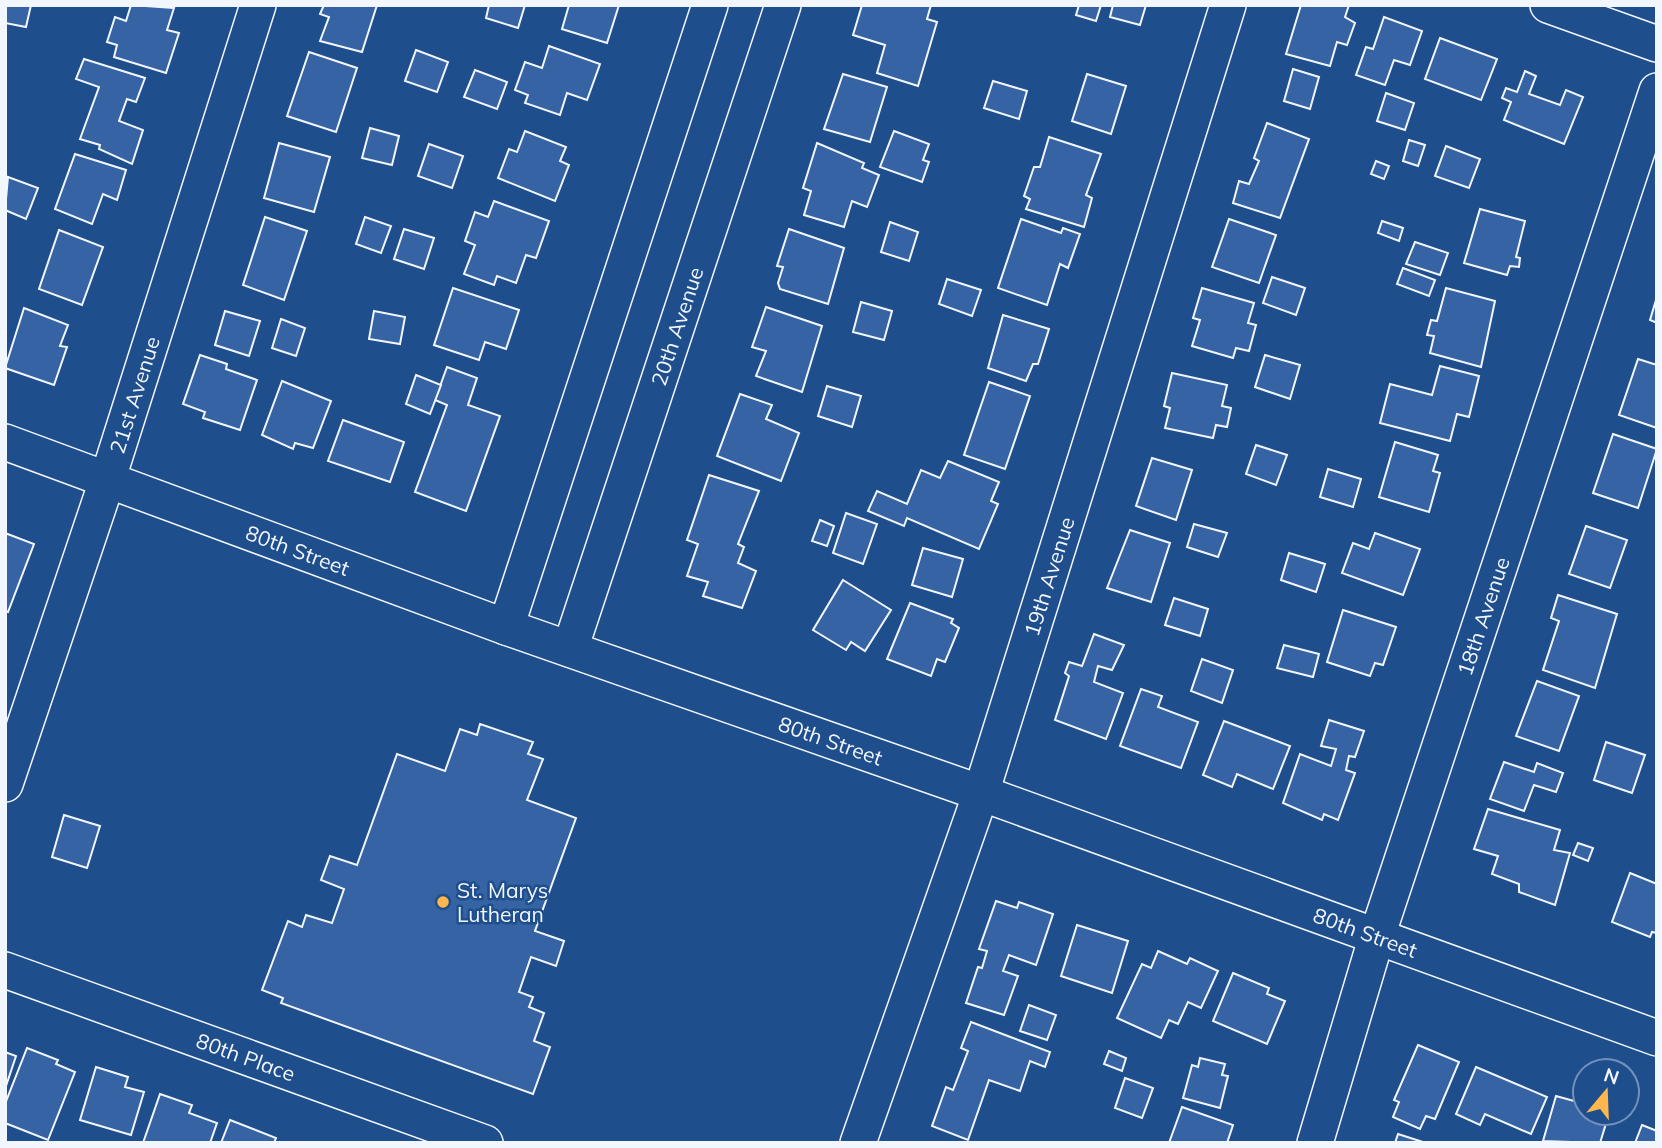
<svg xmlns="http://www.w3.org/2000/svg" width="1662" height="1148" font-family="Mulish,sans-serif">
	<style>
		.building { fill: #3563a3; stroke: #f2f6ff; stroke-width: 2 }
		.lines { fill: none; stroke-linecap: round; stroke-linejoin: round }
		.minor-casing { stroke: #f2f6ff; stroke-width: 38 }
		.minor { stroke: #1f4e8c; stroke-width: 35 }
		.poi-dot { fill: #ffb74d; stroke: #1f4e8c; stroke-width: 2.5 }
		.labels { text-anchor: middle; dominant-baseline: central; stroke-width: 5; stroke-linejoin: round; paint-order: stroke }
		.street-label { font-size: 21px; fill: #f2f6ff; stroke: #1f4e8c }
		.poi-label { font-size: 21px; fill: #f2f6ff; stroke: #1f4e8c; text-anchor: start }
	</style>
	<rect width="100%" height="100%" fill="#1f4e8c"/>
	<!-- building -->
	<g class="building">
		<polygon points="5,5 31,5 26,27 5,23"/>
		<polygon points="131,5 174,8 167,30 179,33 166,73 114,57 117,45 107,42 115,17 126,21"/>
		<polygon points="324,5 377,5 362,52 320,41 329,17 320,14"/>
		<polygon points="489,5 525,5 518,28 486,18"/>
		<polygon points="569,5 619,5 607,43 562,29"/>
		<polygon points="862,5 931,5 927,19 937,22 918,86 877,73 885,45 853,35"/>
		<polygon points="1079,5 1101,5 1096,21 1076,15"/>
		<polygon points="1113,5 1146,5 1140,25 1110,17"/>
		<polygon points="1301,5 1349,5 1345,17 1355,23 1347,45 1337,42 1330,66 1286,54"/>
		<polygon points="1384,17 1422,31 1410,65 1394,60 1385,85 1356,75 1366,47 1373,49"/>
		<polygon points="1440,38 1497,59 1481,100 1425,79"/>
		<polygon points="549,46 600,64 587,100 567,93 560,115 525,103 528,95 515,90 525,62 542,68"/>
		<polygon points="416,50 448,62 437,92 405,81"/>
		<polygon points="309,52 357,68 336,132 287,116"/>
		<polygon points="84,59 145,78 136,102 127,99 119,121 143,130 132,164 99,149 100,145 80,139 99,87 76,79"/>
		<polygon points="1293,69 1319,77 1310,109 1284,101"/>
		<polygon points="475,70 507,82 497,109 464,97"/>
		<polygon points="1525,71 1536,76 1529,94 1560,105 1566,90 1583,97 1564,144 1504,120 1511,102 1502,98 1506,88 1517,92"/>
		<polygon points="843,74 887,87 870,142 824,129"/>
		<polygon points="1087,74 1126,86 1111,134 1072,121"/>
		<polygon points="993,81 1027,91 1019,119 984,108"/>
		<polygon points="1386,93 1414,103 1405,130 1377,121"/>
		<polygon points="1267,123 1309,139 1280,218 1233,203 1239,181 1249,184 1259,161 1254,158"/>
		<polygon points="370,128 399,136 392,165 362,158"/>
		<polygon points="525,131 566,147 560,161 569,165 555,201 498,178 509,149 517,152"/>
		<polygon points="894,131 929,144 923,160 929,162 922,182 880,167"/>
		<polygon points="1049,137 1101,154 1086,195 1092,198 1084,227 1026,209 1030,199 1024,196 1034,167 1040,167"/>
		<polygon points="1409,140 1425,145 1418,166 1403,161"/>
		<polygon points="279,143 330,157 314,212 264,198"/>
		<polygon points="817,143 864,163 862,168 879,175 867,207 852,201 844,227 804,215 811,191 803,188"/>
		<polygon points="429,144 463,156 452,188 418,176"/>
		<polygon points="1446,146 1480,159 1469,188 1435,176"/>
		<polygon points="75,154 126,170 117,200 103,194 92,224 55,209"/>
		<polygon points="1376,161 1389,166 1384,179 1371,174"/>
		<polygon points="8,177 38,188 26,219 5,210"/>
		<polygon points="494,201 549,221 536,258 526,255 516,283 497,276 494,285 464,274 475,245 465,241 475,212 488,217"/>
		<polygon points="1480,209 1525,221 1516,257 1520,258 1519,267 1510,266 1507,275 1464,263"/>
		<polygon points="265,217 307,231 284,300 243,285"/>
		<polygon points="365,217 391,226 381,253 356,244"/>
		<polygon points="1021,219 1061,233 1063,228 1080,234 1068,268 1060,264 1047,305 998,288"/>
		<polygon points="1229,219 1276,235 1259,283 1212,267"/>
		<polygon points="1382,221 1403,228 1399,241 1378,233"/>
		<polygon points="890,222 918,232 909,261 881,252"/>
		<polygon points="404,229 434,238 424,269 394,259"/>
		<polygon points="789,229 844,248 828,304 780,289 778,283 783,267 777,266"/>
		<polygon points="59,230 103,247 82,305 39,289"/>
		<polygon points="1415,242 1448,253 1440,275 1406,264"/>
		<polygon points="1403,268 1435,280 1429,296 1397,284"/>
		<polygon points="1272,277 1305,288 1296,315 1263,303"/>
		<polygon points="947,279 981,290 972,316 939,304"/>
		<polygon points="453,288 519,310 506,349 485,342 479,360 434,345"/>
		<polygon points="1202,288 1254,303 1248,323 1256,325 1249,351 1236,348 1233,358 1192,346 1200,320 1193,318"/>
		<polygon points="1446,288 1495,301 1481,367 1430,353 1434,336 1427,335 1431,320 1437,321"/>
		<polygon points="1656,300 1657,300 1657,323 1650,320"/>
		<polygon points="861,302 892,311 884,340 853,332"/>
		<polygon points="766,307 822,326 802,392 756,376 766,351 752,347"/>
		<polygon points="24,308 68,325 60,346 67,347 54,385 5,368"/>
		<polygon points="225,311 260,321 249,356 215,345"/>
		<polygon points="374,311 405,317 400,344 369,339"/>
		<polygon points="1003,315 1049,329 1038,364 1033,364 1026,381 988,368"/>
		<polygon points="281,319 305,328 296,356 272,348"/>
		<polygon points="200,355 227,364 226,369 257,380 240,430 203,418 205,412 183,404"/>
		<polygon points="1265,355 1300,365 1290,399 1255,387"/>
		<polygon points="1638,359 1657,365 1657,428 1619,415"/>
		<polygon points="1440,366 1479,376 1469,417 1457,414 1450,441 1380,423 1390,384 1432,395"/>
		<polygon points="447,367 477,378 468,405 500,416 466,511 415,492 447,405 435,400"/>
		<polygon points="1172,373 1227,385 1222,406 1231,408 1227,427 1216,425 1213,438 1165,428 1170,408 1164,406"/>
		<polygon points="416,375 441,385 430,414 406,404"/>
		<polygon points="282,381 331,401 313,448 295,443 293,449 262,435"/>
		<polygon points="989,382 1030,396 1005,469 964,455"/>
		<polygon points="827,386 861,396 852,427 818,416"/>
		<polygon points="740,394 772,405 766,419 799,433 781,481 717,456"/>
		<polygon points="343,420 404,442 390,482 328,461"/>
		<polygon points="1613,434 1657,449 1638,508 1593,493"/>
		<polygon points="1395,442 1438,455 1433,471 1440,473 1429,512 1379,497"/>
		<polygon points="1256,445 1287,455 1276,485 1246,474"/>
		<polygon points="1152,458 1192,470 1176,520 1136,506"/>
		<polygon points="948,461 999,482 991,501 998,504 979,549 907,518 904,526 868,511 877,491 907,504 921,470 940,478"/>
		<polygon points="1328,469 1361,479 1353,507 1320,497"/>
		<polygon points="709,475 759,491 738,544 744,547 738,563 756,571 742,608 703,596 708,582 687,576 698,544 687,540"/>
		<polygon points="846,513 877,524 863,564 833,553"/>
		<polygon points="820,520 834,526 827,546 812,541"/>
		<polygon points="1194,524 1227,533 1218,557 1187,547"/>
		<polygon points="1586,526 1627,540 1610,588 1569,574"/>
		<polygon points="1130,530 1170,543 1151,602 1107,588"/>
		<polygon points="5,533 34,544 8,612 5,611"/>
		<polygon points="1375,533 1420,549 1403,595 1342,573 1353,543 1369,549"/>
		<polygon points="923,548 963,559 952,597 912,585"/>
		<polygon points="1289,553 1325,564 1316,592 1281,580"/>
		<polygon points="843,580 891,610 865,651 851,642 846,650 813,630"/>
		<polygon points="1558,595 1617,614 1595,688 1543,670 1559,621 1551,618"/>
		<polygon points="1174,598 1208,609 1200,636 1165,625"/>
		<polygon points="910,603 953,619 951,623 959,628 945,662 937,659 931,676 887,659"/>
		<polygon points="1343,610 1396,627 1383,665 1375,663 1370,676 1327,662"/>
		<polygon points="1094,634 1124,645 1112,670 1098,666 1094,682 1123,693 1106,739 1055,720 1069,676 1065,673 1069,662 1082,666"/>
		<polygon points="1284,645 1319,654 1313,677 1277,668"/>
		<polygon points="1202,659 1233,670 1222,703 1191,691"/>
		<polygon points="1537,681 1579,696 1559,751 1516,736"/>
		<polygon points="1141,689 1162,696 1158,707 1198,722 1181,768 1120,746"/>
		<polygon points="1329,720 1364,731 1355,757 1349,756 1346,770 1355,773 1338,820 1324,814 1322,820 1283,803 1300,754 1331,766 1336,749 1321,746"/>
		<polygon points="1224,721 1290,746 1273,789 1237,774 1232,787 1203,775"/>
		<polygon points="480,724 533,742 528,754 543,759 527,800 576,818 535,931 564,941 556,966 531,957 519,992 533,997 529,1007 544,1013 534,1041 550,1047 533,1094 281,1003 283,998 262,990 288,921 302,927 306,915 332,923 344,889 321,880 330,856 357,865 397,754 445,771 460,729 477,735"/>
		<polygon points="1606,742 1645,755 1632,793 1594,780"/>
		<polygon points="1504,762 1534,772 1537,763 1563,773 1556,792 1534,785 1524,811 1490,799"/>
		<polygon points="1488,809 1560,830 1554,850 1570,853 1555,905 1519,892 1519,884 1492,874 1498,856 1474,849"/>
		<polygon points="64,815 100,826 87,868 52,857"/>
		<polygon points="1578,843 1593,848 1588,861 1573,855"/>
		<polygon points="1630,873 1657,884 1657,933 1652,932 1650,937 1612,922"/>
		<polygon points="996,901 1017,908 1019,902 1053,914 1036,965 1009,955 1003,971 1018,976 1004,1015 966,1003 978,967 982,968 987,951 979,949"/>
		<polygon points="1077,925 1128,941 1112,993 1061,976"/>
		<polygon points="1158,951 1187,964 1190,958 1218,971 1201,1008 1188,1002 1178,1024 1169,1020 1161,1038 1117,1018 1142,964 1151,968"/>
		<polygon points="1233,973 1269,988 1267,994 1285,1001 1267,1044 1213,1021"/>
		<polygon points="1029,1005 1056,1015 1047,1040 1020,1031"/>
		<polygon points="971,1022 1050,1052 1045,1067 1030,1061 1020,1091 989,1080 968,1140 932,1126 946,1087 953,1090 968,1051 961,1048"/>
		<polygon points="1418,1045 1459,1062 1435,1119 1426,1116 1420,1129 1393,1117 1399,1102 1394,1100"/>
		<polygon points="27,1048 58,1060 56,1064 75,1072 48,1140 5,1123 5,1104"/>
		<polygon points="1109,1051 1126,1058 1122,1071 1104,1064"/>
		<polygon points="5,1052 16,1056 5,1089"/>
		<polygon points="1200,1058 1225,1064 1222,1075 1228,1076 1220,1108 1183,1098 1192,1065 1198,1067"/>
		<polygon points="96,1067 128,1077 125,1087 144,1092 131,1135 80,1120"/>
		<polygon points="1476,1067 1547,1097 1531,1134 1485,1114 1480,1125 1456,1114"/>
		<polygon points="1125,1078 1153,1088 1142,1118 1115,1108"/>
		<polygon points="160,1094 192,1105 189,1113 217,1123 210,1143 143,1143"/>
		<polygon points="1556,1096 1585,1104 1585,1113 1608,1117 1600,1143 1543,1141"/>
		<polygon points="1182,1107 1233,1125 1227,1143 1169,1143"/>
		<polygon points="230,1120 276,1138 274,1143 221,1143"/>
		<polygon points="1642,1125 1657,1131 1657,1143 1635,1143"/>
		<polygon points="1398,1134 1426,1143 1395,1143"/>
	</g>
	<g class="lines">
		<defs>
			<g id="minor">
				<polyline points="1548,5 1657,44"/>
				<path id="s1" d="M5,442L506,627L981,793L1657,1038"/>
				<polyline points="506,627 710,5"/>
				<path id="s2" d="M570,649L783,5"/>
				<path id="s3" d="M5,784L108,478L258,5"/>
				<path id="s4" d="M5,970L485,1143"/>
				<path id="s5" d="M858,1143L981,793L1228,5"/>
				<path id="s6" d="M1315,1143L1376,939L1657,91"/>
			</g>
		</defs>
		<!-- minor casing -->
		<use href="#minor" class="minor-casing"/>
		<!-- minor -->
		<use href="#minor" class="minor"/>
	</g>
	<!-- markers -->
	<circle class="poi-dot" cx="443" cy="902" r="7"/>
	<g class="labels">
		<!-- street labels -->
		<g class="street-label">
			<text stroke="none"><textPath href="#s2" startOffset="340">20th Avenue</textPath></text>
			<text stroke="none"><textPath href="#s3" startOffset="410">21st Avenue</textPath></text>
			<text stroke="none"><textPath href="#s1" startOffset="312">80th Street</textPath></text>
			<text stroke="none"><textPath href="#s5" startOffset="598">19th Avenue</textPath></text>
			<text stroke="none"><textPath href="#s6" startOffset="553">18th Avenue</textPath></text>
			<text stroke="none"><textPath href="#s1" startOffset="878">80th Street</textPath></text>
			<text stroke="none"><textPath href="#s1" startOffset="1446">80th Street</textPath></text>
			<text stroke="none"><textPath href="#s4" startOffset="256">80th Place</textPath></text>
		</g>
		<!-- poi labels -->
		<g class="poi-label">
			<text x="457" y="890">St. Marys<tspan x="457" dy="24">Lutheran</tspan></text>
		</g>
	</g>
	<!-- border -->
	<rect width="1662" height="1148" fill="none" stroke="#f2f6ff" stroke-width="14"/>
	<!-- north arrow -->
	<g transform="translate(1606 1092) rotate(19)"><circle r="33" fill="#1f4e8c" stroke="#7391ba" stroke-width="2"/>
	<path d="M0-5L12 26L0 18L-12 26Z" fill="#ffb74d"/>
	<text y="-10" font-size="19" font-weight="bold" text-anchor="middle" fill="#f2f6ff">N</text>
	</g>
</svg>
